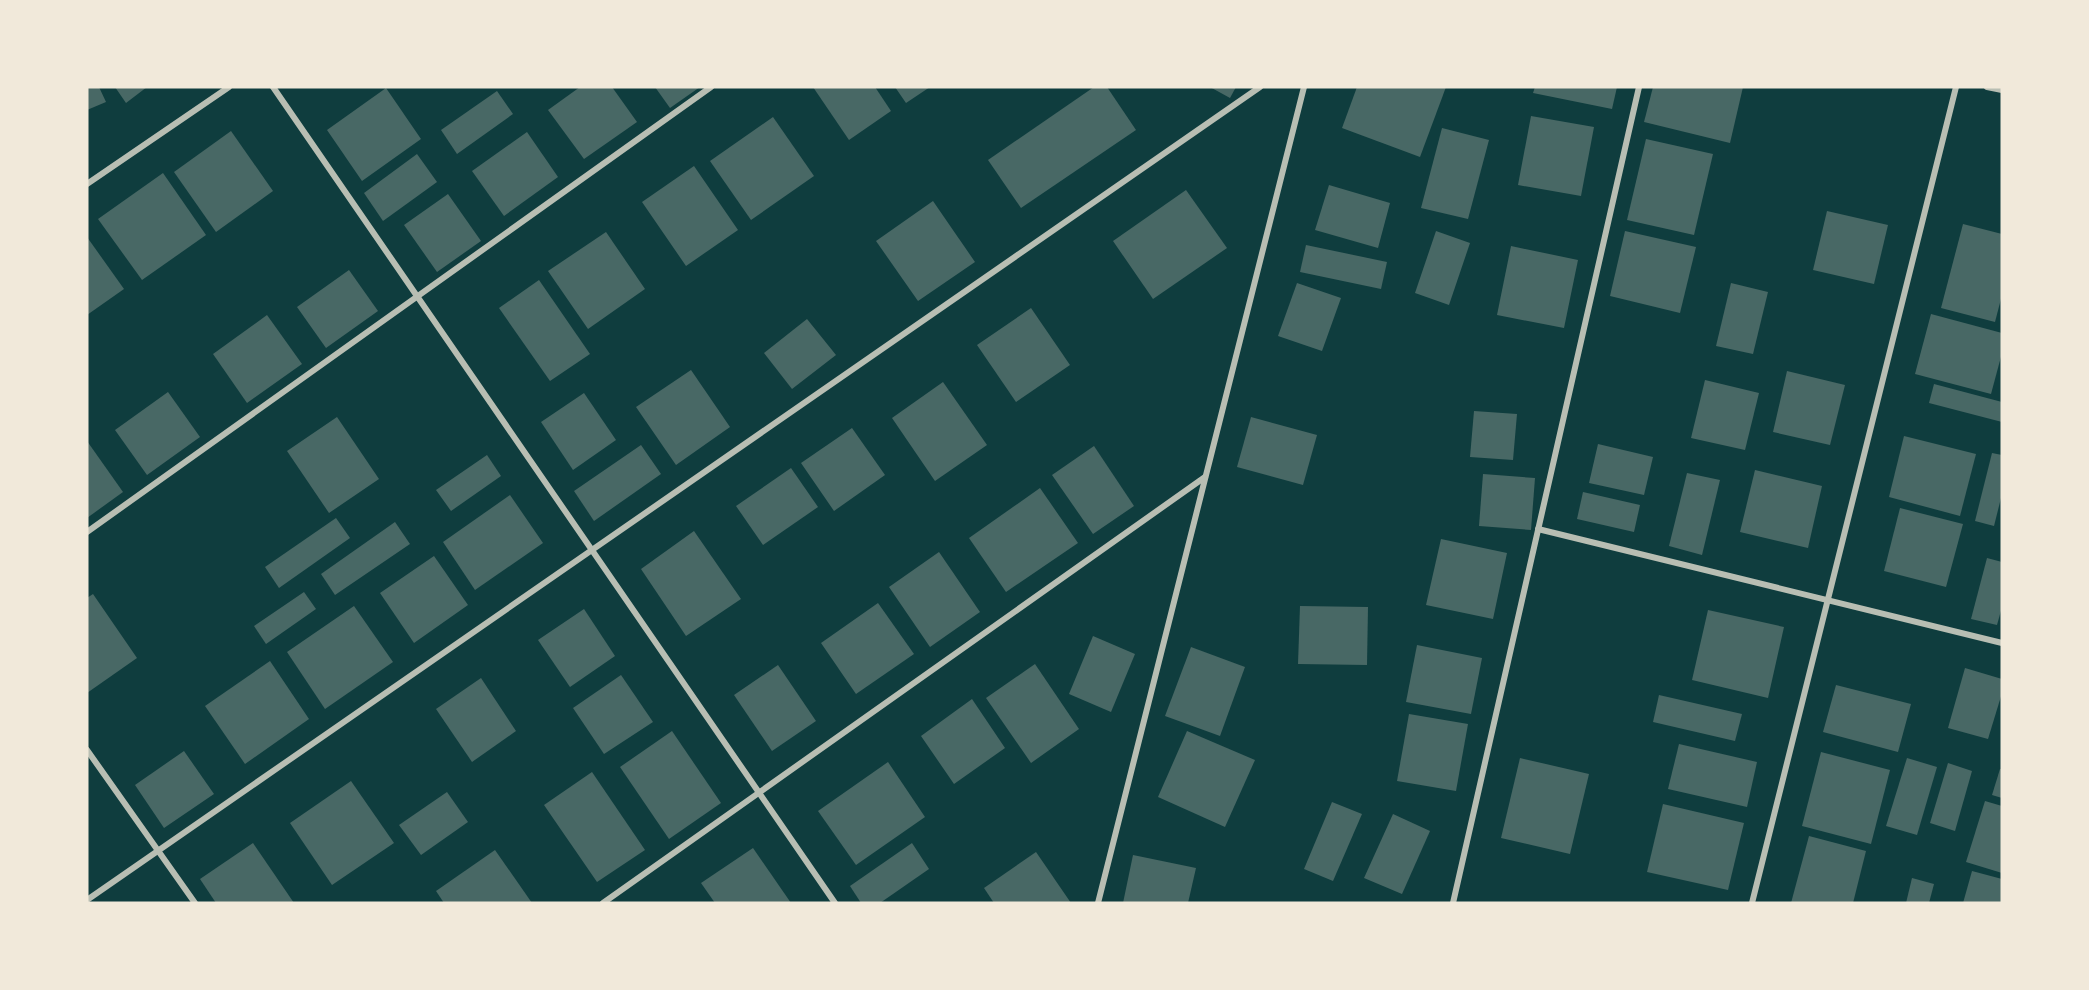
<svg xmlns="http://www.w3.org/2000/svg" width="2089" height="990" font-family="Rubik,sans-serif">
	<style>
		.building { fill: #486865 }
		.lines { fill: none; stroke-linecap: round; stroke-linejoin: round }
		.minor { stroke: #b8beb3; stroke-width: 6 }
	</style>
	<rect width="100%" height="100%" fill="#0f3d3e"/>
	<!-- building -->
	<g class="building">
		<polygon points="87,87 99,87 106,102 87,110"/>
		<polygon points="115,87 147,87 126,103"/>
		<polygon points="580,87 612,87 637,122 584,159 548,110"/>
		<polygon points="655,87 700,87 670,108"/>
		<polygon points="813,87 875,87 891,111 849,140"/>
		<polygon points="895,87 930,87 906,103"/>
		<polygon points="1094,87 1107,87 1136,130 1021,208 988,160"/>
		<polygon points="1210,87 1236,87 1230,98"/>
		<polygon points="1357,87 1446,87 1420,157 1342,128"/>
		<polygon points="1535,87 1617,87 1612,109 1533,93"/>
		<polygon points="1653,87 1743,87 1730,143 1644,122"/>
		<polygon points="386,88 421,139 362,181 327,130"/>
		<polygon points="497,91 513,114 457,154 441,130"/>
		<polygon points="1531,116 1594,127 1581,196 1518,185"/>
		<polygon points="773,117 814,176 751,220 710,161"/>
		<polygon points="1442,128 1489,140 1468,219 1421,208"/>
		<polygon points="231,131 273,191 216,232 174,172"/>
		<polygon points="527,132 558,177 504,216 472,171"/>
		<polygon points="1646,139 1713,154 1694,235 1627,220"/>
		<polygon points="417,154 437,182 383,221 364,193"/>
		<polygon points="694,166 738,230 686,266 642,202"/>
		<polygon points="163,173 206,235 142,280 98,219"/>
		<polygon points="1329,185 1390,203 1378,248 1315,230"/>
		<polygon points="1186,190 1227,248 1153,299 1113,241"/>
		<polygon points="448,194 481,241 437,272 404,225"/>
		<polygon points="933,201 975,262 918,301 876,241"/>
		<polygon points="1827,211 1888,225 1874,284 1813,270"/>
		<polygon points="1963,224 2002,234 2002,295 1995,322 1941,308"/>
		<polygon points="1436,231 1470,243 1449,305 1415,293"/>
		<polygon points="1625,231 1696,247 1680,313 1610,296"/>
		<polygon points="606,232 645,289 588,329 548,271"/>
		<polygon points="87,237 124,289 87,315"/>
		<polygon points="1306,245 1387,262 1381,289 1300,272"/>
		<polygon points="1511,246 1578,260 1564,328 1497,315"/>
		<polygon points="349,270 378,311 326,348 297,307"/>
		<polygon points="539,280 590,354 550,381 499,308"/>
		<polygon points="1297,283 1341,298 1322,351 1278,336"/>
		<polygon points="1731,283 1768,292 1753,354 1716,346"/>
		<polygon points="1031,308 1070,365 1016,402 977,345"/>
		<polygon points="1931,314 2002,333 2002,353 1991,394 1915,374"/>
		<polygon points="267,315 302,364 247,403 213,354"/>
		<polygon points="807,319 836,355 792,389 764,353"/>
		<polygon points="691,370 730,427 676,465 636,407"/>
		<polygon points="1787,371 1845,385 1830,445 1773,432"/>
		<polygon points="1705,380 1759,393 1745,450 1691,438"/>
		<polygon points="943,382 987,445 935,481 892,418"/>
		<polygon points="1934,384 2002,402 2002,422 1929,403"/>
		<polygon points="168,392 200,437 147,475 115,430"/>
		<polygon points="584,393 616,440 573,470 541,422"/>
		<polygon points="1474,411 1517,414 1513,460 1470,457"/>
		<polygon points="337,417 379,479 329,513 287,451"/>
		<polygon points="1251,417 1317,435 1303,485 1237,467"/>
		<polygon points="852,428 885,475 834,511 801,463"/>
		<polygon points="1904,436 1976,454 1960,516 1889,497"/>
		<polygon points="87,441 123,492 87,518"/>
		<polygon points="1598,444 1653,457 1644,495 1589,483"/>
		<polygon points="641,445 661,474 594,521 574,491"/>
		<polygon points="1094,446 1134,506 1093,534 1052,475"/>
		<polygon points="1992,453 2002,455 2002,494 1994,526 1975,521"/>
		<polygon points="487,455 501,476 451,511 436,490"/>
		<polygon points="791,468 818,507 763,545 736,506"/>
		<polygon points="1755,470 1822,486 1808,548 1740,532"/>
		<polygon points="1687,473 1720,480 1702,555 1669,546"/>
		<polygon points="1483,474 1535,478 1531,530 1479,526"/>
		<polygon points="1040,488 1078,543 1006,592 969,538"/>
		<polygon points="1583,492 1640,505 1634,532 1577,519"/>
		<polygon points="510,495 543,543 475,590 443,542"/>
		<polygon points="1900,508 1963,524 1946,587 1884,571"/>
		<polygon points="336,518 350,538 279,588 265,567"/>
		<polygon points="395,522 410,544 335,595 321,574"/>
		<polygon points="694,531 741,599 686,636 641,569"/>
		<polygon points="1441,539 1507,553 1493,619 1426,605"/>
		<polygon points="939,552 980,612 930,647 889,587"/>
		<polygon points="434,556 468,605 414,643 380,593"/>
		<polygon points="1987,558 2002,562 2002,607 1997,625 1971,619"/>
		<polygon points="304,592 316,609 266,644 254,626"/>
		<polygon points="93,594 137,658 87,693 87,598"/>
		<polygon points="878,603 914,654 856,694 821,643"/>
		<polygon points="354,606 393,662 325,709 287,652"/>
		<polygon points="1300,606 1368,607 1367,665 1298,664"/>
		<polygon points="584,609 615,656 570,687 538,640"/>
		<polygon points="1708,610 1784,627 1768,698 1692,680"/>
		<polygon points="1093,636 1135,654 1111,712 1069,694"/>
		<polygon points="1417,645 1482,658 1471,714 1406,702"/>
		<polygon points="1191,647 1245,667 1220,736 1165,716"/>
		<polygon points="270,661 309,719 245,764 205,706"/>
		<polygon points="1035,664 1079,729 1031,763 986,698"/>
		<polygon points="778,665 816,721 772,751 734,695"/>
		<polygon points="1965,668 2002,679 2002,693 1988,739 1948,728"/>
		<polygon points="621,675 653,722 604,754 573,708"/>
		<polygon points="481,678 516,731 472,762 436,709"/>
		<polygon points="1836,685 1911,704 1898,752 1823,732"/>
		<polygon points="1659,695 1742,714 1735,741 1653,722"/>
		<polygon points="972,699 1005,748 954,784 921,736"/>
		<polygon points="1409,714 1468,724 1456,791 1397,781"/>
		<polygon points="672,731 721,803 669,839 620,767"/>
		<polygon points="1187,731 1255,760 1225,827 1158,797"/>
		<polygon points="1679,744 1757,762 1747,807 1668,789"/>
		<polygon points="184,751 214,794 164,828 135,785"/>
		<polygon points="1821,752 1890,770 1871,844 1802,826"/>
		<polygon points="1520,758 1589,774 1570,854 1501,838"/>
		<polygon points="1907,758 1937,767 1917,835 1886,826"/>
		<polygon points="888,762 925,817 856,865 818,811"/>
		<polygon points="1948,763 1972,771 1955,831 1930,823"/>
		<polygon points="2000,769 2002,769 2002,798 1992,795"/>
		<polygon points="592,772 645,850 597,882 544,805"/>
		<polygon points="351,781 394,843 332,885 290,823"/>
		<polygon points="447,792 468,822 421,855 399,825"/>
		<polygon points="1985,801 2002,806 2002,873 1966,862"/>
		<polygon points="1332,802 1362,814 1333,881 1304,869"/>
		<polygon points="1663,804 1744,823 1728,890 1647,872"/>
		<polygon points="1393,814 1430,831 1402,894 1364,878"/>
		<polygon points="1809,836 1866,851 1853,903 1791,903"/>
		<polygon points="253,843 294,903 216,903 200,879"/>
		<polygon points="912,843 929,869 880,903 861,903 850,886"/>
		<polygon points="753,848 791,903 715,903 701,883"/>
		<polygon points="495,850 532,903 444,903 436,891"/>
		<polygon points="1036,852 1071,903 994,903 984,888"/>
		<polygon points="1133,855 1196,868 1188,903 1123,903"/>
		<polygon points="1972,871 2002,879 2002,903 1963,903"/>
		<polygon points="1912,878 1934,884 1929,903 1906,903"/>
	</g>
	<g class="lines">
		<!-- minor -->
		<g class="minor">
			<polyline points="273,87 835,903"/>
			<polyline points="1987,87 2002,90"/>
			<polyline points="87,184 229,87"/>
			<polyline points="1538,529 2002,643"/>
			<polyline points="87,532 711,87"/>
			<polyline points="87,750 195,903"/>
			<polyline points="87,900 1260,87"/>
			<polyline points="603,903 1205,477"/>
			<polyline points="1098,903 1304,87"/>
			<polyline points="1453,903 1639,87"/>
			<polyline points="1752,903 1956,87"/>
		</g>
	</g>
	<!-- border -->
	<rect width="2089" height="990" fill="none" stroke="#f1e9da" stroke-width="177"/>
</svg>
